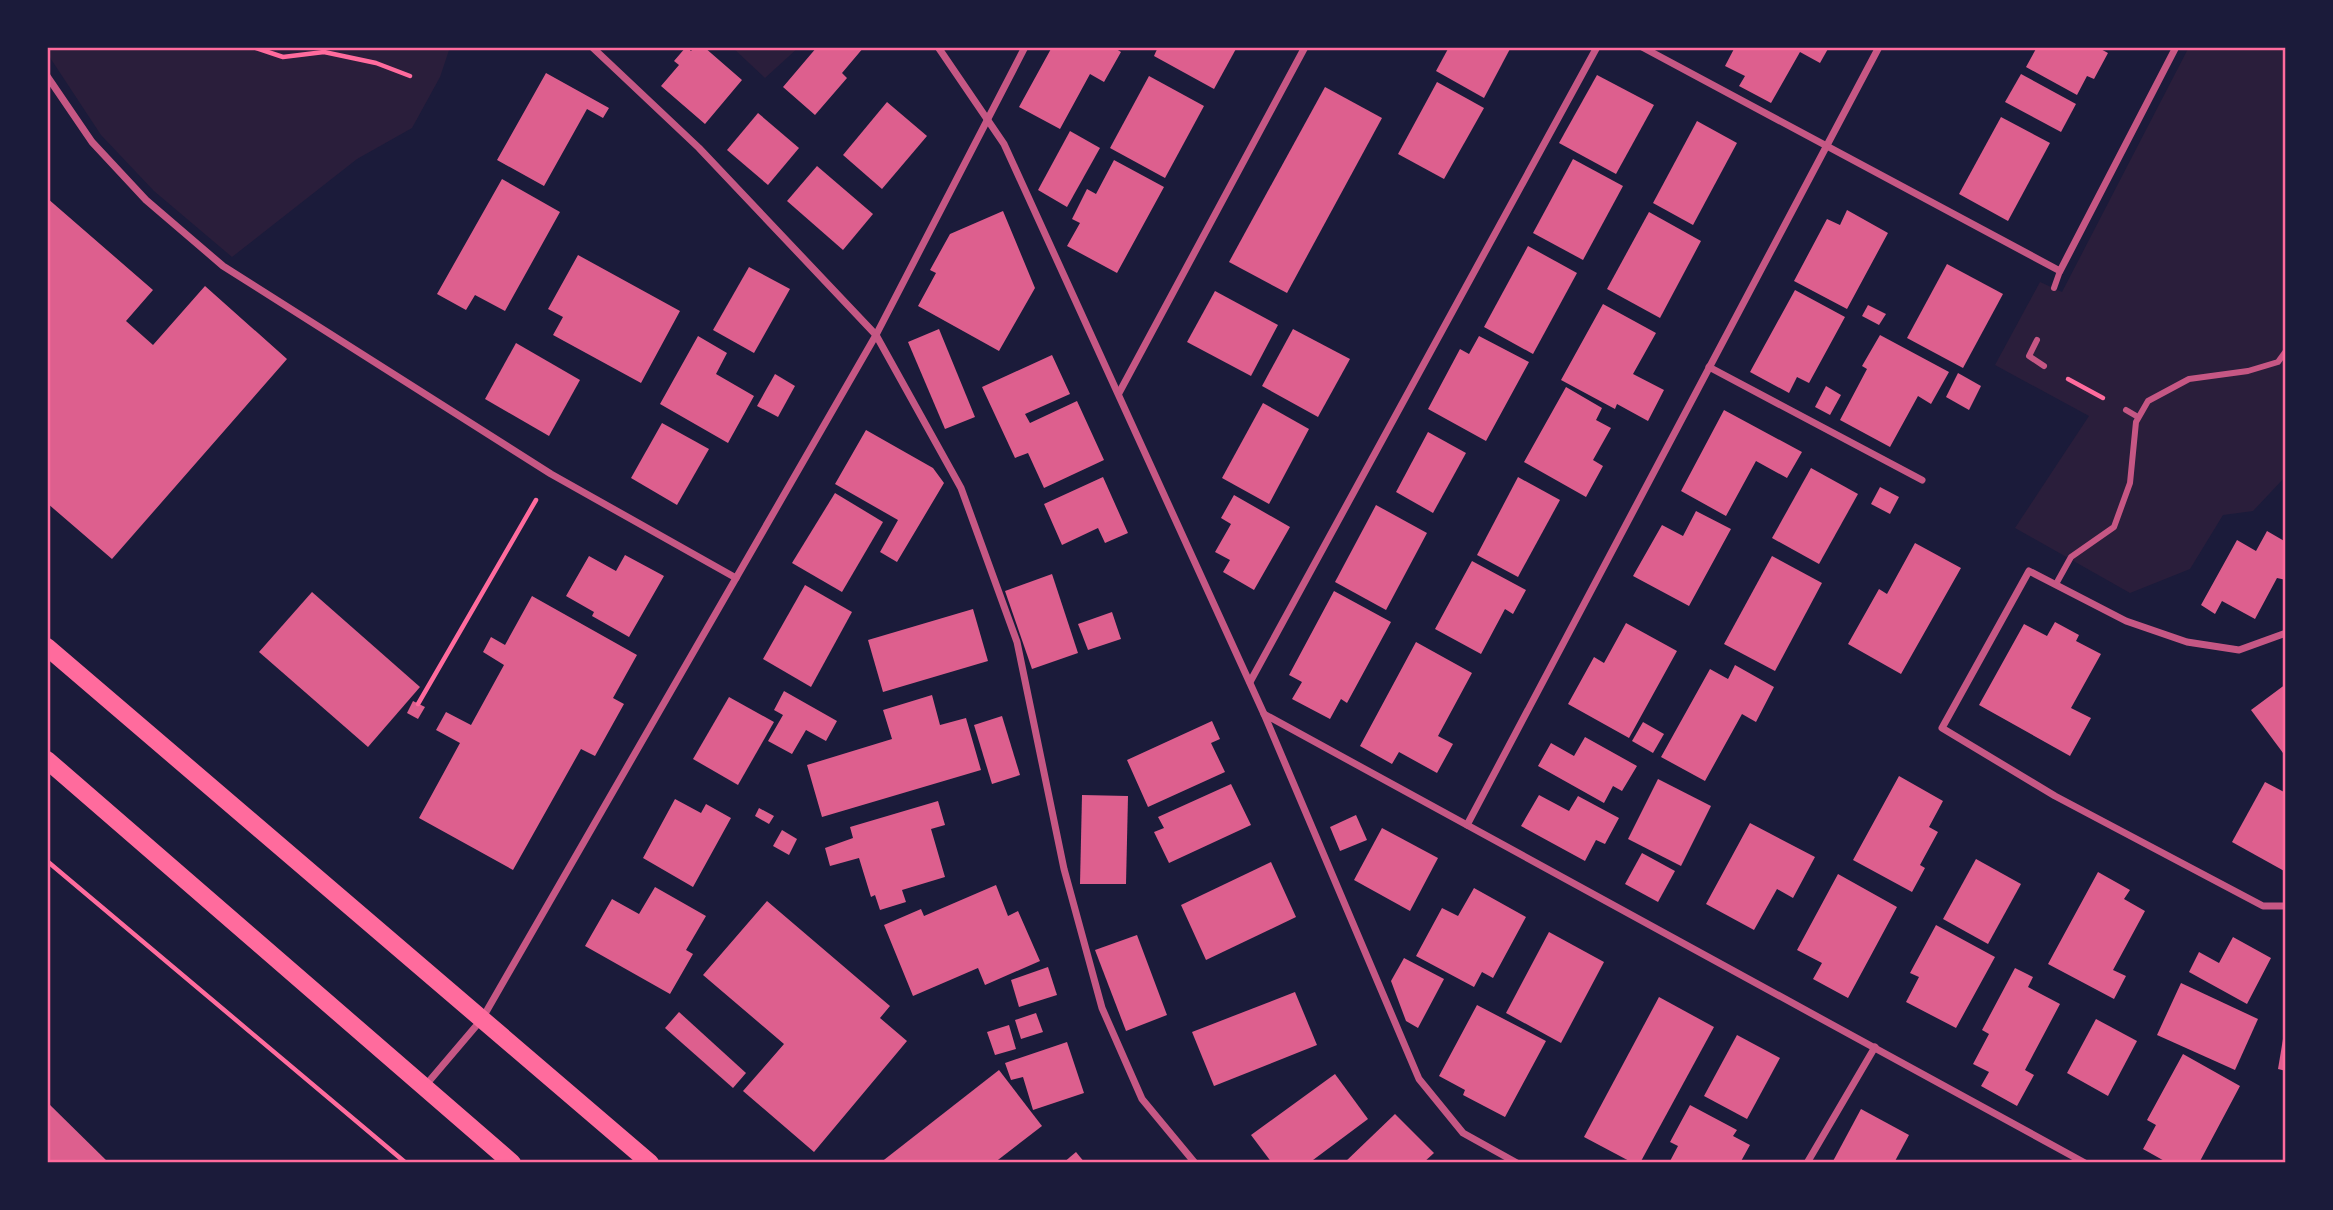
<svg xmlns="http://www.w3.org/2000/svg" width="2333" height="1210" font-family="'Varela Round',sans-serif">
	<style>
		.green { fill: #2a1e3b }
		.building { fill: #dd5f8e }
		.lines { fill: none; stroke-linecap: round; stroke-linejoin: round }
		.path { stroke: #ff6b9d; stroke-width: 4.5 }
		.pedestrian { stroke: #c65784; stroke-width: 6 }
		.minor { stroke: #c65784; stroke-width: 7 }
		.primary { stroke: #ff6b9d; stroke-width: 18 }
		.neatline { fill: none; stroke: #ff6b9d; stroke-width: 2.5 }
	</style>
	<rect width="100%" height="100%" fill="#1b1b3a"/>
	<!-- green -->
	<g class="green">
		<polygon points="51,47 450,47 440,77 412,128 357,159 232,257 154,191 101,135 47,53"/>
		<polygon points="732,47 799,47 765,78"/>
		<polygon points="2189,47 2286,47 2286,476 2253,511 2223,515 2190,569 2130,593 2015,528 2089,416 1995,365 2040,282 2062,292"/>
	</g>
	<!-- building -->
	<g class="building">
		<polygon points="686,47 691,51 695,47 704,47 742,80 705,124 661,86 679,65 674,61"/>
		<polygon points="817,47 864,47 842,73 847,78 815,115 783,87"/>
		<polygon points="1052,47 1113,47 1121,52 1104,82 1090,74 1060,129 1019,107"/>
		<polygon points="1158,47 1237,47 1214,89 1154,56"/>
		<polygon points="1449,47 1511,47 1484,98 1436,71"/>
		<polygon points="1735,47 1829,47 1820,63 1800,52 1771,103 1739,86 1745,76 1725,66"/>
		<polygon points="2037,47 2097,47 2108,53 2094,79 2087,76 2077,95 2026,67"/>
		<polygon points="546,73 609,108 603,118 587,109 544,186 497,160"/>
		<polygon points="2021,74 2076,104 2061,132 2005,102"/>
		<polygon points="1597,75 1654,105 1616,174 1559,143"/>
		<polygon points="1149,76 1204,106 1165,178 1110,148"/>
		<polygon points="1437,82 1484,108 1444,179 1398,154"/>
		<polygon points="1325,87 1382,118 1287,293 1229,262"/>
		<polygon points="887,102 927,136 882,189 843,155"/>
		<polygon points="758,113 799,148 768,185 727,150"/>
		<polygon points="2001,117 2050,143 2008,221 1959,194"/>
		<polygon points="1697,121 1737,143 1693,225 1653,203"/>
		<polygon points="1070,131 1100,148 1067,207 1038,190"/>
		<polygon points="1573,159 1623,186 1583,260 1533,233"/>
		<polygon points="1114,160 1164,187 1117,273 1067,246 1080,223 1072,219 1087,189 1096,194"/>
		<polygon points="817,166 873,214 843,250 787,201"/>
		<polygon points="502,179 560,212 505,311 475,295 466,310 437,294"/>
		<polygon points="47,198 153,290 126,321 153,345 205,286 287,359 112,559 47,503"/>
		<polygon points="1847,210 1888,233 1847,309 1794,281 1827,219 1840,225"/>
		<polygon points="1003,211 1035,288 999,351 918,306 936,273 930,270 950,234"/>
		<polygon points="1649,212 1701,241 1660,318 1607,289"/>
		<polygon points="1528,246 1577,273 1533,354 1484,327"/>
		<polygon points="578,255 680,311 641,383 553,335 563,317 548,309"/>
		<polygon points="1947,264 2003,294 1963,368 1907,338"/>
		<polygon points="749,267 790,289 754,353 713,330"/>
		<polygon points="1795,290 1845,317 1809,383 1797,377 1789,393 1750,372"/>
		<polygon points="1215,291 1278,325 1251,376 1187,342"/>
		<polygon points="1603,304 1656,333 1633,374 1664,390 1648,421 1617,404 1615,409 1561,380"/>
		<polygon points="1868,305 1886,314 1879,325 1862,316"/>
		<polygon points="939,329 975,417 945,429 908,342"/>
		<polygon points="1293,329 1350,359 1318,417 1262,386"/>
		<polygon points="1880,335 1949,372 1931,404 1918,396 1890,447 1840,420 1867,369 1862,366"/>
		<polygon points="698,336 727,353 716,374 754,396 728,443 660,404"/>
		<polygon points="1479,336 1529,362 1486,441 1428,409 1460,349 1469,354"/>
		<polygon points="516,343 580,380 549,436 485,399"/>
		<polygon points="1052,355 1070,394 1025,414 1030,423 1077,401 1104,460 1044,488 1028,453 1015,458 982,387"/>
		<polygon points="1958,373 1981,386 1969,410 1946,397"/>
		<polygon points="775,374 795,386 778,417 757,406"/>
		<polygon points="1826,386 1841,395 1830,415 1815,407"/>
		<polygon points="1566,387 1602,408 1596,420 1611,428 1593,460 1603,466 1586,497 1524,462"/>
		<polygon points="1263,403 1309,429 1269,504 1222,478"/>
		<polygon points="1724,410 1802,452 1787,478 1756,461 1726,516 1681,491"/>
		<polygon points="662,423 709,449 677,505 631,478"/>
		<polygon points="866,430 933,468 944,483 897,562 880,552 898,520 835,484"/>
		<polygon points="1428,432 1466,453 1433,513 1396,492"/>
		<polygon points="1811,468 1858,494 1819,564 1772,538"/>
		<polygon points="1103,477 1128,533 1105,543 1098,528 1062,545 1044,504"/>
		<polygon points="1518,477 1560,500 1518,577 1477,555"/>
		<polygon points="1880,487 1899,497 1890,514 1871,504"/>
		<polygon points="835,493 883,522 842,592 792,563"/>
		<polygon points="1234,495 1290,527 1254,590 1223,572 1230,560 1215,552 1231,524 1221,518"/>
		<polygon points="1376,505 1427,533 1386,610 1335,582"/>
		<polygon points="1696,511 1731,529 1689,606 1633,576 1662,525 1683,536"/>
		<polygon points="2267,531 2286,542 2286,580 2277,578 2255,619 2222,601 2215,614 2201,605 2237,540 2256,551"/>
		<polygon points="1915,543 1961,568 1901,674 1848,644 1879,589 1887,594"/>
		<polygon points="625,555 664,576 629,637 592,616 594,612 566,596 589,556 616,571"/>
		<polygon points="1772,556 1822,583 1775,671 1724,644"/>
		<polygon points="1472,561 1526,590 1513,614 1505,609 1481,654 1435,629"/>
		<polygon points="1052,574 1078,653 1032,669 1005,591"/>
		<polygon points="805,585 852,612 811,687 763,659"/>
		<polygon points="1334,591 1391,622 1347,703 1341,699 1330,719 1292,699 1302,682 1289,675"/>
		<polygon points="312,592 420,687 368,747 259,652"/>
		<polygon points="532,596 637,655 613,698 624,704 595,756 581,749 513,870 419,818 460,743 436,730 446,712 471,725 504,665 483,652 491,637 505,645"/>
		<polygon points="973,609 988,661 883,692 868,640"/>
		<polygon points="1112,612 1121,639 1088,650 1078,624"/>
		<polygon points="2055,622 2079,635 2076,641 2101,654 2071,708 2091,718 2070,756 1979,705 2024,624 2047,636"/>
		<polygon points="1626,623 1677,651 1629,738 1568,704 1594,657 1604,663"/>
		<polygon points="1416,642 1472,673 1438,736 1453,744 1437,773 1399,752 1392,764 1360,746"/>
		<polygon points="1735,665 1774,687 1756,722 1742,714 1705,781 1661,757 1710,669 1728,679"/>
		<polygon points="2286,684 2286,757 2251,710"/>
		<polygon points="784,691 837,721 826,741 806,730 792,754 768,741 783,715 774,710"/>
		<polygon points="932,695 940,725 966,718 981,770 822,817 807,765 892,739 883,710"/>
		<polygon points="729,697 774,722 738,785 693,759"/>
		<polygon points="413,701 425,707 418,719 407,713"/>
		<polygon points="1002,716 1020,775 992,784 974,725"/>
		<polygon points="1212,721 1220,739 1211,743 1225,772 1148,807 1127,760"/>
		<polygon points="1643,722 1664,734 1653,753 1632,741"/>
		<polygon points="1585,737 1637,766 1622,791 1613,786 1604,803 1538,766 1551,743 1574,756"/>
		<polygon points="1899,776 1943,801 1929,827 1938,832 1920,865 1925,868 1912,892 1853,860"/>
		<polygon points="1658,779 1711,806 1681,866 1628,839"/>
		<polygon points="2265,782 2286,793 2286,872 2232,842"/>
		<polygon points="1231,784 1251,825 1169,863 1154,832 1164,828 1158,817"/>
		<polygon points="1082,795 1128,796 1126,884 1080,884"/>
		<polygon points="1539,795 1569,811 1578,796 1619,818 1605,844 1596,840 1585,861 1521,826"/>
		<polygon points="675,799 701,813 706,804 731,818 693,887 643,858"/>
		<polygon points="938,801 945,825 931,829 945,877 902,890 906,902 880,910 875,895 871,897 859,858 830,866 825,848 853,838 850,827"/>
		<polygon points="759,808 774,816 769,824 755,816"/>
		<polygon points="1356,815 1367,840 1340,851 1330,827"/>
		<polygon points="1750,823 1815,857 1793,898 1777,889 1754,930 1706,904"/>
		<polygon points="1382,828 1438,858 1410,911 1354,880"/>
		<polygon points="782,830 797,839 789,855 773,846"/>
		<polygon points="1642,853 1675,871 1658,902 1625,884"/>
		<polygon points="1976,859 2021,884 1988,944 1943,919"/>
		<polygon points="1271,862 1296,917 1206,960 1181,905"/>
		<polygon points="2098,872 2130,890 2124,899 2145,911 2113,970 2126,976 2114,999 2048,964"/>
		<polygon points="1838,874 1897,907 1848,998 1813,979 1822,963 1797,950"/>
		<polygon points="996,885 1008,916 1018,911 1040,961 985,985 978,968 913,996 884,925 921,909 924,916"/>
		<polygon points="655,887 706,916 686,950 693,954 670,994 585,946 612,899 639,914"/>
		<polygon points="1474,888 1526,917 1493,978 1482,972 1474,987 1416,956 1442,908 1458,916"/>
		<polygon points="767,901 890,1006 880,1018 907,1041 814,1152 743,1091 784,1044 703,975"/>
		<polygon points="1936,925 1995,957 1956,1028 1906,1002 1919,977 1910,973"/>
		<polygon points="1549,932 1604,962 1561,1043 1506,1013"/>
		<polygon points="1137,935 1167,1015 1126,1031 1095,950"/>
		<polygon points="2233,937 2271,958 2247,1004 2189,972 2199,952 2219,963"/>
		<polygon points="1404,958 1444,979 1418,1028 1406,1021 1391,981"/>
		<polygon points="1048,967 1057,995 1019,1007 1011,980"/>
		<polygon points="2015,968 2033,977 2028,987 2060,1004 2025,1070 2034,1075 2017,1106 1981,1086 1989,1072 1973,1064 1989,1034 1982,1030"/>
		<polygon points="2181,983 2258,1019 2235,1070 2157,1035"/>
		<polygon points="1295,992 1317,1045 1214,1086 1192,1032"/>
		<polygon points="1659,997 1714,1027 1640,1163 1633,1163 1584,1137"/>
		<polygon points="1477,1005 1546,1041 1505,1117 1463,1095 1465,1090 1439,1076"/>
		<polygon points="679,1012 746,1073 733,1088 665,1028"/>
		<polygon points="1036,1013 1043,1032 1021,1039 1015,1020"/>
		<polygon points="2096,1019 2137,1041 2108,1096 2067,1073"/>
		<polygon points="1009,1025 1016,1049 995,1055 987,1032"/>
		<polygon points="2284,1033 2286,1033 2286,1071 2278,1069"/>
		<polygon points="1737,1035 1780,1058 1747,1119 1704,1096"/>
		<polygon points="1067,1042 1084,1093 1033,1110 1023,1077 1011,1080 1005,1063"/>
		<polygon points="2183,1054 2240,1086 2199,1163 2168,1163 2143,1149 2156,1125 2147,1120"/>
		<polygon points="999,1070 1042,1126 994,1163 880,1163"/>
		<polygon points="1335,1074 1368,1119 1309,1163 1272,1163 1251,1135"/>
		<polygon points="47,1102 109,1163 47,1163"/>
		<polygon points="1690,1105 1737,1130 1733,1136 1750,1145 1740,1163 1669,1163 1678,1146 1670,1142"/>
		<polygon points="1861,1109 1909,1135 1894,1163 1832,1163"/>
		<polygon points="1395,1114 1434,1153 1423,1163 1344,1163"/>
		<polygon points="1076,1152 1085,1163 1063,1163"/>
	</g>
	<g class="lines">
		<!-- path -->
		<g class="path">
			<polyline points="253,47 283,57 324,52 376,63 410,76"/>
			<polyline points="2068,379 2103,398"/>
			<polyline points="418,704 536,500"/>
			<polyline points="47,861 406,1163"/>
		</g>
		<!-- pedestrian -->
		<g class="pedestrian">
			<polyline points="2054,288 2060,271"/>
			<polyline points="2037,340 2029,356 2044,366"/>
			<polyline points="2126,410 2138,417"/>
			<polyline points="2056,584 2071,557 2114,527 2130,483 2136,422 2148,401 2189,379 2248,371 2278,362 2286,351"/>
		</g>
		<!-- minor -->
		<g class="minor">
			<polyline points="592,47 699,148 876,335 961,488 1017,642 1064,869 1102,1008 1142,1099 1195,1163"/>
			<polyline points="938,47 1004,144 1264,714 2085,1163"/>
			<polyline points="1642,47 2060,271 2176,47"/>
			<polyline points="47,76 92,142 146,200 223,266 551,474 736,578"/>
			<polyline points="1709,367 1922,480"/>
			<polyline points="1119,393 1305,47"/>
			<polyline points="2286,633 2239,650 2187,642 2126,621 2029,571 1942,728 2055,796 2263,906 2286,906"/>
			<polyline points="1250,682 1597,47"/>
			<polyline points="1264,714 1419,1079 1463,1133 1517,1163"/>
			<polyline points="1467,825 1879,47"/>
			<polyline points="425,1086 482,1019 524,946 876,335 1025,47"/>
			<polyline points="1807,1163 1875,1047"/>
		</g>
		<!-- primary -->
		<g class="primary">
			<polyline points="47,647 650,1163"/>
			<polyline points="47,760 512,1163"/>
		</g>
	</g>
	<!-- border -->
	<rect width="2333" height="1210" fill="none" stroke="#1b1b3a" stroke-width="98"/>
	<rect x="49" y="49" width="2235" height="1112" class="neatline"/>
</svg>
